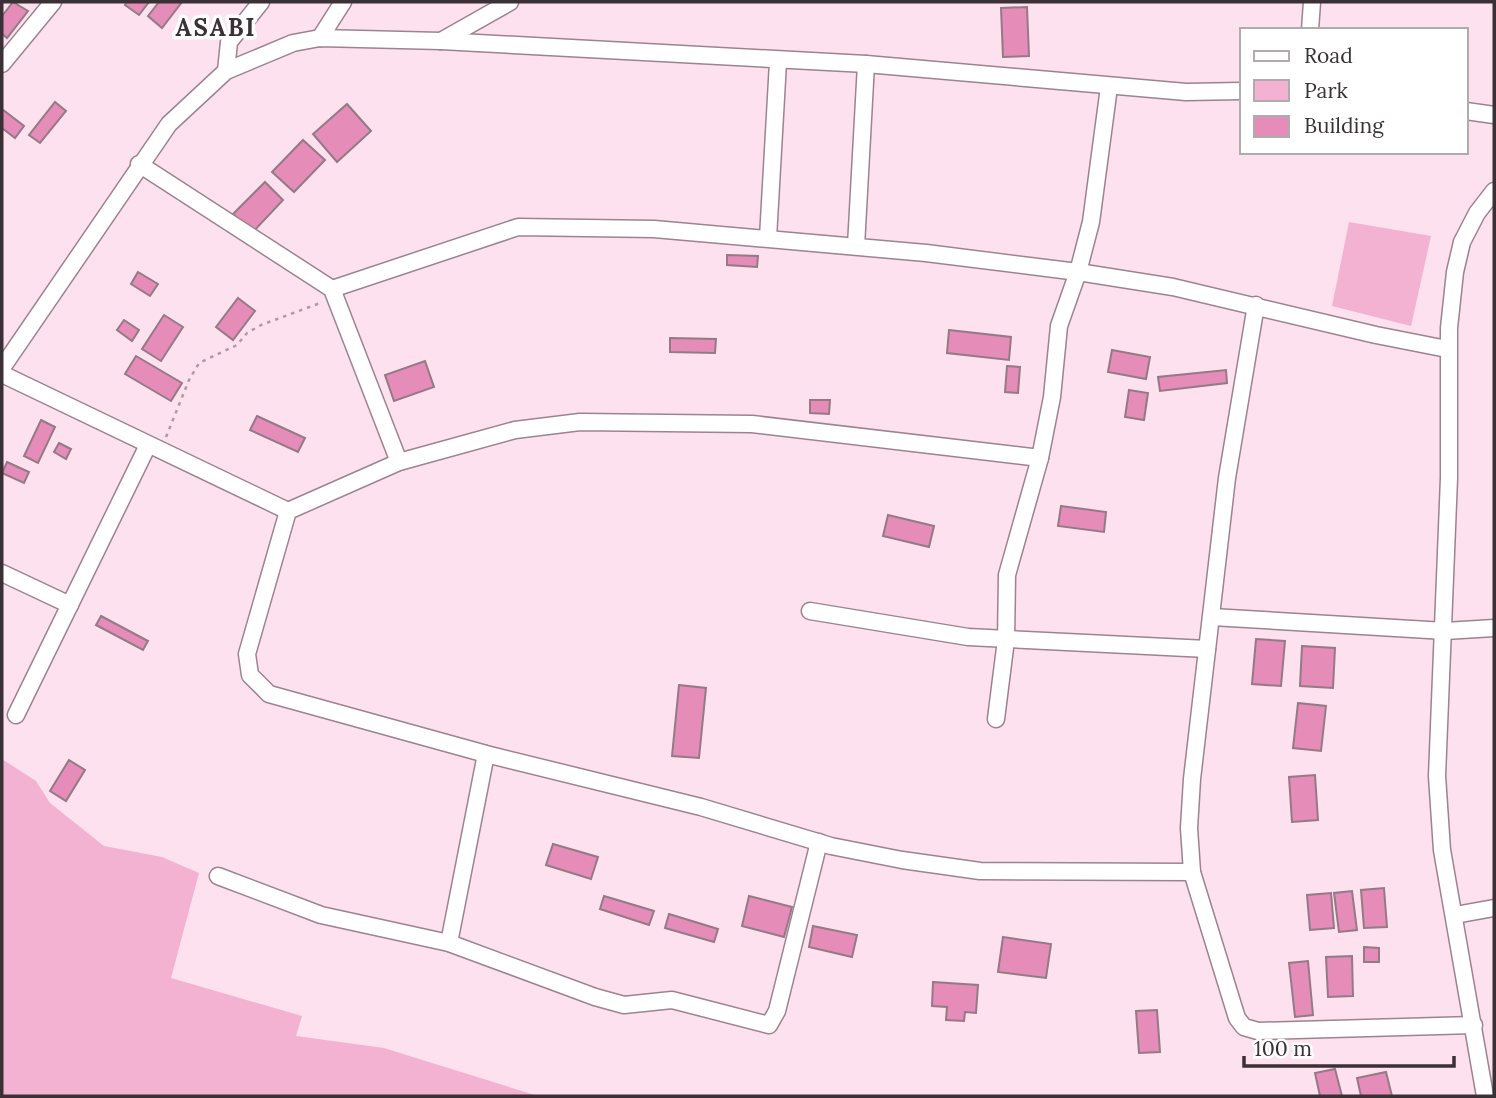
<svg xmlns="http://www.w3.org/2000/svg" width="1496" height="1098" font-family="Lora,serif">
	<style>
		.green { fill: #f3b2d2 }
		.building { fill: #e58cb9; stroke: #937a85; stroke-width: 2 }
		.lines { fill: none; stroke-linecap: round; stroke-linejoin: round }
		.minor-casing { stroke: #9c838f; stroke-width: 19 }
		.path { stroke: #af99a3; stroke-width: 2.5; stroke-dasharray: 3.5 5; stroke-linecap: butt }
		.minor { stroke: #fff; stroke-width: 16 }
		.labels { text-anchor: middle; dominant-baseline: central; stroke-width: 7; stroke-linejoin: round; paint-order: stroke }
		.district-label { font-size: 24px; font-weight: bold; letter-spacing: 2px; fill: #3a3035; stroke: #fff }
	</style>
	<rect width="100%" height="100%" fill="#fee1ee"/>
	<!-- green -->
	<g class="green">
		<polygon points="1349,222 1431,236 1411,326 1332,306"/>
		<polygon points="2,759 36,781 50,803 104,846 162,857 199,873 171,978 302,1016 296,1036 384,1048 538,1096 2,1096"/>
	</g>
	<!-- building -->
	<g class="building">
		<polygon points="13,2 28,11 7,38 2,34 2,16"/>
		<polygon points="127,2 149,2 139,15 125,5"/>
		<polygon points="159,2 182,2 162,28 148,16"/>
		<polygon points="1027,7 1029,56 1003,57 1001,8"/>
		<polygon points="55,102 66,111 40,143 29,135"/>
		<polygon points="347,104 371,131 337,162 313,134"/>
		<polygon points="2,109 24,126 15,138 2,128"/>
		<polygon points="303,140 325,160 294,192 272,172"/>
		<polygon points="265,182 283,200 252,233 233,214"/>
		<polygon points="727,255 758,256 757,267 727,265"/>
		<polygon points="138,272 158,284 150,296 131,284"/>
		<polygon points="238,298 255,311 233,340 216,327"/>
		<polygon points="164,315 183,327 161,361 142,349"/>
		<polygon points="124,320 139,330 132,341 117,330"/>
		<polygon points="949,330 1011,337 1009,360 947,353"/>
		<polygon points="670,338 716,339 715,353 670,352"/>
		<polygon points="1112,350 1150,357 1146,379 1108,372"/>
		<polygon points="136,356 182,383 171,401 125,374"/>
		<polygon points="425,361 434,387 394,401 385,375"/>
		<polygon points="1007,366 1020,367 1018,393 1005,392"/>
		<polygon points="1226,370 1227,383 1160,391 1158,377"/>
		<polygon points="1129,390 1148,393 1144,420 1125,417"/>
		<polygon points="810,400 830,400 829,414 810,413"/>
		<polygon points="257,416 305,438 298,452 250,430"/>
		<polygon points="41,420 55,427 38,463 24,456"/>
		<polygon points="59,443 71,449 66,459 54,452"/>
		<polygon points="7,462 29,472 24,483 2,473"/>
		<polygon points="1061,506 1106,512 1104,532 1058,526"/>
		<polygon points="888,515 934,526 929,547 883,536"/>
		<polygon points="101,616 148,641 143,650 96,625"/>
		<polygon points="1256,639 1285,641 1281,686 1252,684"/>
		<polygon points="1302,646 1335,648 1333,688 1300,686"/>
		<polygon points="679,685 706,688 699,758 672,756"/>
		<polygon points="1298,703 1326,706 1321,751 1293,748"/>
		<polygon points="69,760 85,770 66,801 50,791"/>
		<polygon points="1315,775 1318,820 1292,822 1289,777"/>
		<polygon points="553,844 598,857 591,879 546,865"/>
		<polygon points="1384,888 1387,927 1364,928 1361,890"/>
		<polygon points="1352,891 1357,930 1339,932 1334,893"/>
		<polygon points="1331,893 1334,928 1310,930 1307,895"/>
		<polygon points="604,896 654,911 649,925 600,909"/>
		<polygon points="749,896 792,907 784,937 742,926"/>
		<polygon points="669,914 718,929 714,942 665,928"/>
		<polygon points="813,926 857,935 852,957 809,947"/>
		<polygon points="1003,937 1051,944 1046,978 998,972"/>
		<polygon points="1364,947 1379,948 1379,962 1364,962"/>
		<polygon points="1352,956 1353,996 1328,997 1326,957"/>
		<polygon points="1308,961 1313,1015 1295,1017 1289,963"/>
		<polygon points="933,982 978,985 976,1013 965,1012 964,1021 946,1020 947,1007 932,1006"/>
		<polygon points="1157,1010 1160,1052 1139,1053 1136,1011"/>
		<polygon points="1335,1069 1342,1096 1320,1096 1315,1073"/>
		<polygon points="1386,1072 1392,1096 1361,1096 1357,1078"/>
	</g>
	<g class="lines">
		<defs>
			<g id="minor">
				<polyline points="1310,30 1312,2"/>
				<polyline points="320,38 343,2"/>
				<polyline points="441,41 510,2"/>
				<polyline points="2,64 53,2"/>
				<polyline points="226,71 229,42 261,2"/>
				<polyline points="1466,111 1494,115"/>
				<polyline points="139,164 332,289 399,462"/>
				<polyline points="768,238 778,62"/>
				<polyline points="856,246 866,64"/>
				<polyline points="332,289 518,227 654,229 926,253 1078,272 1173,287 1376,335 1447,349"/>
				<polyline points="1256,305 1227,478 1192,779 1189,828 1192,872 1237,1018 1244,1027 1258,1031 1474,1025"/>
				<polyline points="2,368 169,124 226,71 293,43 320,38 441,41 866,64 1186,92 1242,91"/>
				<polyline points="2,374 288,511"/>
				<polyline points="1040,458 752,424 580,422 515,430 399,462 288,511 247,654 250,675 269,694 486,754 701,807 831,846 902,860 980,871 1192,872"/>
				<polyline points="2,573 70,605"/>
				<polyline points="810,611 968,637 1207,649"/>
				<polyline points="1212,617 1445,631 1494,628"/>
				<polyline points="16,715 148,445"/>
				<polyline points="996,719 1006,640 1007,575 1040,458 1052,397 1059,326 1078,272 1091,222 1109,87"/>
				<polyline points="218,876 321,915 449,943 595,997 624,1005 672,1000 769,1025 777,1011 819,842"/>
				<polyline points="1455,915 1494,908"/>
				<polyline points="449,943 486,754"/>
				<polyline points="1485,1096 1442,850 1437,776 1449,478 1449,328 1455,272 1462,242 1477,213 1494,191"/>
			</g>
		</defs>
		<!-- minor casing -->
		<use href="#minor" class="minor-casing"/>
		<!-- path -->
		<polyline class="path" points="166,437 189,380 199,363 237,345 247,333 261,325 323,302"/>
		<!-- minor -->
		<use href="#minor" class="minor"/>
	</g>
	<g class="labels">
		<!-- district labels -->
		<g class="district-label">
			<text x="216" y="27">ASABI</text>
		</g>
	</g>
	<!-- border -->
	<rect width="1496" height="1098" fill="none" stroke="#3a3035" stroke-width="7"/>
	<!-- legend -->
	<rect x="1240" y="28" width="228" height="126" fill="#ffffff" stroke="#b0acae" stroke-width="2"/>
	<rect x="1254" y="51" width="35" height="10" fill="#ffffff" stroke="#b0acae" stroke-width="2"/>
	<text x="1304" y="63" font-size="21" fill="#3a3035">Road</text>
	<rect x="1254" y="80" width="35" height="21" fill="#f3b2d2" stroke="#b0acae" stroke-width="2"/>
	<text x="1304" y="98" font-size="21" fill="#3a3035">Park</text>
	<rect x="1254" y="116" width="35" height="21" fill="#e58cb9" stroke="#b0acae" stroke-width="2"/>
	<text x="1304" y="133" font-size="21" fill="#3a3035">Building</text>
	<!-- scale -->
	<path d="M1244 1056v10h210v-10" fill="none" stroke="#3a3035" stroke-width="3.5"/>
	<text x="1254" y="1056" font-size="21" fill="#3a3035" stroke="#ffffff" stroke-width="5" paint-order="stroke">100 m</text>
</svg>
